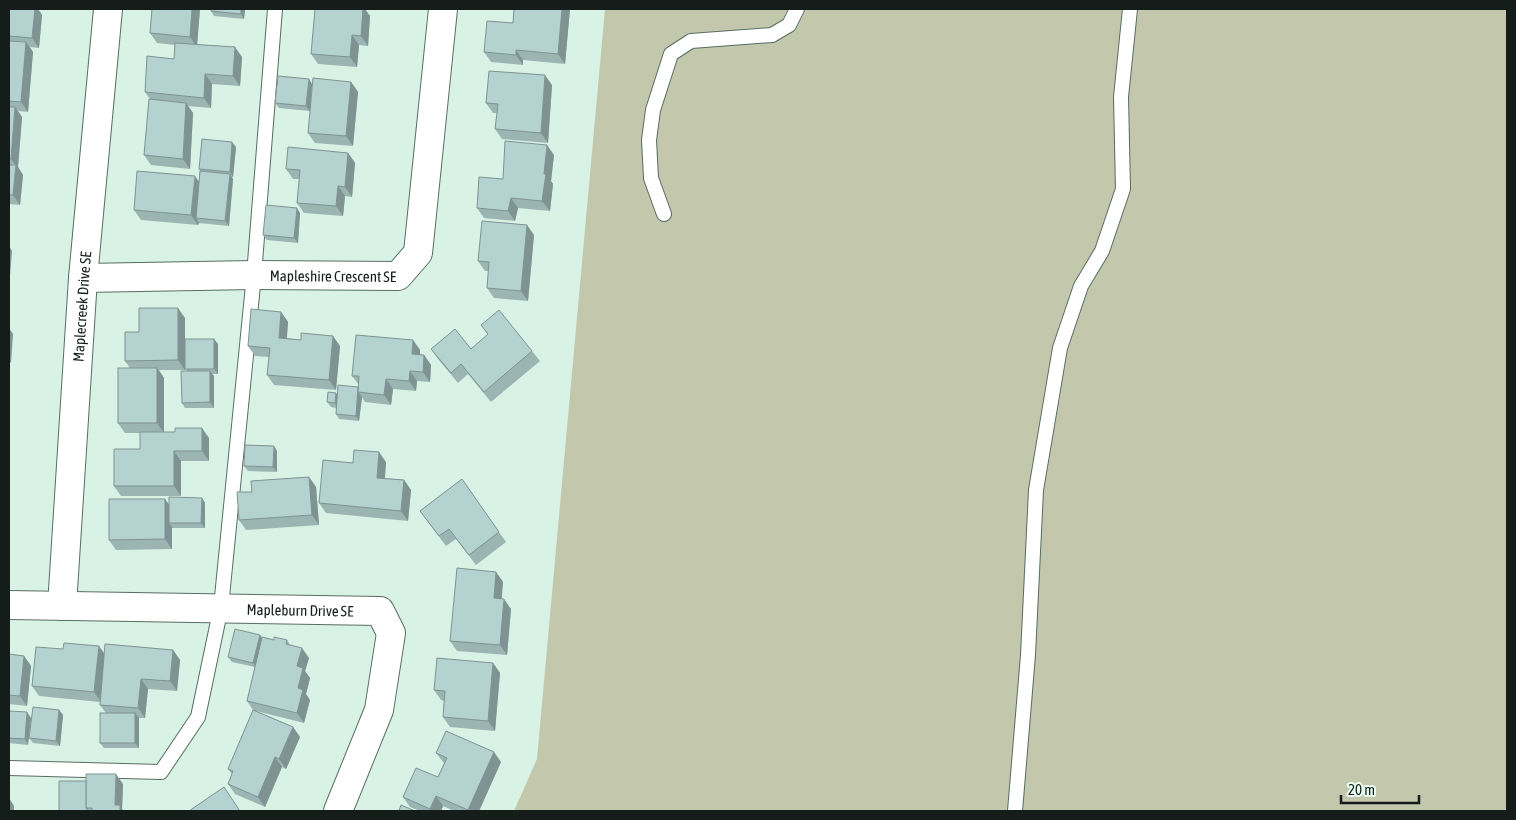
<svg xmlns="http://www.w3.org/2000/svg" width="1516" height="820" font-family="'Asap Condensed',sans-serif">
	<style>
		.green { fill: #c3c7ab }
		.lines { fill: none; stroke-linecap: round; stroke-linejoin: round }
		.service-casing { stroke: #576d63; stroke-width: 16 }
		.minor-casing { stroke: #576d63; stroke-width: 30 }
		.service { stroke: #fff; stroke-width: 14 }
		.minor { stroke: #fff; stroke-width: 28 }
		.wall { fill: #9bb5b3 }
		.shaded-wall { fill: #7e9392 }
		.building { fill: #b4d2d0; stroke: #7e9392 }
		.labels { text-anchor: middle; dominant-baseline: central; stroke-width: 4; stroke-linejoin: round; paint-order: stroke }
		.street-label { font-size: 15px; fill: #141d19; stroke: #eafef4 }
	</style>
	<rect width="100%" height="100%" fill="#d9f2e6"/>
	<!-- green -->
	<polygon class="green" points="605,9 1507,9 1507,811 514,811 537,759"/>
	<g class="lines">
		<defs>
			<g id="service">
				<polyline points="664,214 651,178 649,140 653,110 671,54 691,41 772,35 789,25 797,9"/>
				<polyline points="9,768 161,772 198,717 221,607 254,275 275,9"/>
				<polyline points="1015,811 1028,655 1036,490 1060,348 1081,286 1102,251 1123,189 1121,97 1130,9"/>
			</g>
			<g id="minor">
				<path id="s1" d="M83,278L254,275L398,276L418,253L443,9"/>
				<path id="s2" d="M9,605L380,611L391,633L379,710L338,811"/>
				<path id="s3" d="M62,606L83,278L108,9"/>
			</g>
		</defs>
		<!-- service casing -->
		<use href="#service" class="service-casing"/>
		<!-- minor casing -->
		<use href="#minor" class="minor-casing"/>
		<!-- service -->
		<use href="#service" class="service"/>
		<!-- minor -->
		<use href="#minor" class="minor"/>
	</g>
	<!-- wall -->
	<g class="wall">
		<polygon points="9,9 38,9 42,15 39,48 30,47 33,52 28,112 18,111 22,117 18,167 23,175 20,205 10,204 9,219"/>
		<polygon points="152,9 200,9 197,44 242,57 240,86 212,84 211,108 188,106 193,113 190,169 151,165 144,155 150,99 145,92 174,59 175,45 157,43 150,33"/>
		<polygon points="245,9 244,19 214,16 211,11"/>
		<polygon points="315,9 365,9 370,16 368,46 359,45 357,67 318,64 311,54"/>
		<polygon points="514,9 570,9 565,64 523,60 523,65 491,62 484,52 513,23"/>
		<polygon points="351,82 358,92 353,146 315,143 308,133"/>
		<polygon points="312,84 310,111 279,108 275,103"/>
		<polygon points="552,85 548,143 502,139 495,129 497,113 493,113 486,103"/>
		<polygon points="236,147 233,177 232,177 233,179 229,226 199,223 198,225 141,220 134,210 199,182 200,171 199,169"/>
		<polygon points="348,153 355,163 352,197 345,196 343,216 304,213 297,203 299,179 293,179 286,169"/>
		<polygon points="554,155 551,181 553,184 550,211 518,208 515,221 484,218 477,208 503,179"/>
		<polygon points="300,213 298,243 267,240 263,235"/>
		<polygon points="534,235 528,301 494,298 487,288 489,271 485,271 478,261"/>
		<polygon points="281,312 288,322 287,338 340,346 336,390 274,385 267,375 269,357 255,356 248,346"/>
		<polygon points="185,318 185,370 159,370 164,378 164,432 209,438 209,461 181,461 181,496 121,496 114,486 140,449 140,433 125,433 118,423 130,368 125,361 139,332"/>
		<polygon points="481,325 532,351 540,361 491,402 468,374 458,383 438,359 431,349 471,349 488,335"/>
		<polygon points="413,340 420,350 420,354 424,355 431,365 430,382 417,381 416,391 393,389 391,405 365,402 362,397 359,421 339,419 336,414 336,408 331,407 327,402 338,395 358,387 359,385 352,376"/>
		<polygon points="218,344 218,374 212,374 214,376 214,408 185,408 182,403 187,371 185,369"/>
		<polygon points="277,451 277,472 248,471 244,466"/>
		<polygon points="386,462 385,478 404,480 411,490 408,521 326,513 319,503 353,463"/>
		<polygon points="309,477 316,487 319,525 246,530 239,520 252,492"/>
		<polygon points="462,479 506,542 476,565 456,539 446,546 420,511"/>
		<polygon points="202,498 205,503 205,528 172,528 172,527 172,549 116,550 109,540 165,499 169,505"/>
		<polygon points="496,572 503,582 501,599 511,609 507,655 457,651 450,641"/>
		<polygon points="260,635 262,638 274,640 287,640 290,645 309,658 305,671 310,678 306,694 310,700 304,723 256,711 293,727 300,737 286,769 282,767 265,807 235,794 228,784 232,774 228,769 253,710 247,701 255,667 232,662 228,657"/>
		<polygon points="173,650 180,660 177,691 148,689 145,718 138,718 139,748 104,748 100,743 106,713 100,705 100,702 39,696 32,686 104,654"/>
		<polygon points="9,654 24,656 31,666 27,706 9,704"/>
		<polygon points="493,663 500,673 495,731 450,727 443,717 444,701 441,700 434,690"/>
		<polygon points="59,710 63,715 60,746 33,743 29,738"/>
		<polygon points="9,711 31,718 28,745 9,743"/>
		<polygon points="436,753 501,762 479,811 454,811 443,806 441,811 420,811 410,807 403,797 438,777 444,763"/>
		<polygon points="123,784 122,809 124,811 59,811"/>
	</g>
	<!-- shaded-wall -->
	<g class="shaded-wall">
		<polygon points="35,9 38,9 42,15 39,48 32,38"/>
		<polygon points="192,9 200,9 197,47 190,37"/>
		<polygon points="241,9 245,9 244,19 241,14"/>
		<polygon points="362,9 365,9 370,16 368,46 361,36"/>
		<polygon points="562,9 570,9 565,64 558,54"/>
		<polygon points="352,35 359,45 357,67 350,57"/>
		<polygon points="26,42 33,52 28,112 21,102"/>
		<polygon points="235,47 242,57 240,86 233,76"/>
		<polygon points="516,50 523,60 523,65 516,55"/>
		<polygon points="205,74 212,84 211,108 204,98"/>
		<polygon points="545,75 552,85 548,143 541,133"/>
		<polygon points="309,79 312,84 310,111 306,106"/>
		<polygon points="351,82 358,92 353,146 346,136"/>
		<polygon points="186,103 193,113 190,169 183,159"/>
		<polygon points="15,107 22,117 18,167 23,175 20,205 13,195 16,166 11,159"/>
		<polygon points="232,142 236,147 233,177 230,172"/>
		<polygon points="547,145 554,155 551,181 553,184 550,211 542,201 544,174"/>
		<polygon points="348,153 355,163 352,197 345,187"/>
		<polygon points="230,174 233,179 229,226 225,221"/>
		<polygon points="195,176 202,186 196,218 199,223 198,225 191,215"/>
		<polygon points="338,186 345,196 343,216 336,206"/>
		<polygon points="511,198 518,208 515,221 508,211"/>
		<polygon points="9,202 10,204 9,219"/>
		<polygon points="297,208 300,213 298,243 294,238"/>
		<polygon points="527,225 534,235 528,301 521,291"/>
		<polygon points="9,246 12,251 9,288"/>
		<polygon points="178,308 185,318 185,370 178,360"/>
		<polygon points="281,312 288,322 286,348 279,338"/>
		<polygon points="9,328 13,334 11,363 9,361"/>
		<polygon points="333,336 340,346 336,390 329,380"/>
		<polygon points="214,339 218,344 218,374 214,369"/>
		<polygon points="413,340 420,350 419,364 412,354"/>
		<polygon points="424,355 431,365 430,382 423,372"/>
		<polygon points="157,368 164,378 164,433 157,423"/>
		<polygon points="210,371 214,376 214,408 210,402"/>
		<polygon points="410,371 417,381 416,391 409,381"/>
		<polygon points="386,379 393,389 391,405 384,395"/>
		<polygon points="358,387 358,392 362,397 359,421 356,416"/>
		<polygon points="336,393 339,398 338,408 335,403"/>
		<polygon points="202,428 209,438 209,461 202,451"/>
		<polygon points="274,446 277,451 277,472 273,467"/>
		<polygon points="174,451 181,461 181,496 174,486"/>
		<polygon points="379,452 386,462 384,488 377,478"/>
		<polygon points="309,477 316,487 319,525 312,515"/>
		<polygon points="404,480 411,490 408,521 401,511"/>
		<polygon points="202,498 205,503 205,528 201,523"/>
		<polygon points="165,499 172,509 169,523 172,527 172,549 165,539"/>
		<polygon points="496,572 503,582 501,608 494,598"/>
		<polygon points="504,599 511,609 507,655 500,645"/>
		<polygon points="260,635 264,640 257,668 253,663"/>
		<polygon points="99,646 106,656 101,702 94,692"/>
		<polygon points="302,648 309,658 305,671 310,678 306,694 310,700 304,723 297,713 297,666"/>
		<polygon points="173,650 180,660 177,691 170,681"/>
		<polygon points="24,656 31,666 27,706 20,696"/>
		<polygon points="493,663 500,673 495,731 488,721"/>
		<polygon points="141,679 148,689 145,718 138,708"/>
		<polygon points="59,710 63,715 60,746 56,741"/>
		<polygon points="27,712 31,718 28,745 25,739"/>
		<polygon points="135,713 139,718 139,748 135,743"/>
		<polygon points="293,727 300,737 286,769 279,759"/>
		<polygon points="494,752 501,762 479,811 469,811 468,810"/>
		<polygon points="275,757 282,767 265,807 258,797"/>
		<polygon points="116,774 123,784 122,809 124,811 120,811 115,805"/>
		<polygon points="436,796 443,806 441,811 432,811 430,809"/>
		<polygon points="9,798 14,806 14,811 9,811"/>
	</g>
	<!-- building -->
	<g class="building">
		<polygon points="9,9 35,9 32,38 9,36"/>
		<polygon points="152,9 192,9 190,37 150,33"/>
		<polygon points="211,9 241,9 241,14 211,11"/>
		<polygon points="315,9 363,9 361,36 352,35 350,57 311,54"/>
		<polygon points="514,9 562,9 558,54 516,50 516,55 484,52 487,21 513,23"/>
		<polygon points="9,41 26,42 21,102 9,101"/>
		<polygon points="175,43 235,47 233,76 205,74 204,98 145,92 147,56 174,59"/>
		<polygon points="489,71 545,75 541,133 495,129 498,104 486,103"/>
		<polygon points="278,76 309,79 306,106 275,103"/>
		<polygon points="313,78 351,82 346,136 308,133"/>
		<polygon points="149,99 186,103 183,159 144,155"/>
		<polygon points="9,107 15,107 11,159 9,158"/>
		<polygon points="202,139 232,142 230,172 199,169"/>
		<polygon points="505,141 547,145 544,174 546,174 542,201 511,198 508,211 477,208 479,177 503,179"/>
		<polygon points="288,147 348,153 345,187 338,186 336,206 297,203 300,170 286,169"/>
		<polygon points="9,165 16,165 13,195 9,195"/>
		<polygon points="137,171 195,176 191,215 134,210"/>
		<polygon points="200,171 230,174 225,221 196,218"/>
		<polygon points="266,205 297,208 294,238 263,235"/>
		<polygon points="482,221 527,225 521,291 487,288 489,262 478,261"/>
		<polygon points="139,308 178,308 178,360 125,361 125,332 139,332"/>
		<polygon points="251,309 281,312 279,338 301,340 301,333 333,336 329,380 267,375 270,348 248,346"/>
		<polygon points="499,310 532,351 484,392 461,364 451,373 431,349 455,329 471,349 488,334 481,325"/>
		<polygon points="356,335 413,340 412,354 424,355 423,372 410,371 409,381 386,379 384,395 358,392 359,376 352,376"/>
		<rect x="185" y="339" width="29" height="30"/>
		<rect x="118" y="368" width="39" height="55"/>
		<polygon points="181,371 210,371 210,402 182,403"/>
		<polygon points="338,385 358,387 356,416 336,414"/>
		<polygon points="328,392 336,393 335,403 327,402"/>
		<polygon points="175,428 202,428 202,451 174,451 174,486 114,486 114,449 140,449 140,432 175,432"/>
		<polygon points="245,445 274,446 273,467 244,466"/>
		<polygon points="354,450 379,452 377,478 404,480 401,511 319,503 323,460 353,463"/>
		<polygon points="309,477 312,515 239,520 237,492 252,492 251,481"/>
		<polygon points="462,479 499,532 469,555 449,529 439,536 420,511"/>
		<polygon points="169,497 202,498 201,523 169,523"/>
		<polygon points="109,499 165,499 165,539 109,540"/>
		<polygon points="457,568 496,572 494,598 504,599 500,645 450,641"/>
		<polygon points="235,629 260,635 253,663 228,657"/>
		<polygon points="262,637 274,640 274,637 287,640 286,644 302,648 297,666 303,668 298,688 303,690 297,713 247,701"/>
		<polygon points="64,643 99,646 94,692 32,686 36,647 63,649"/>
		<polygon points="105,644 173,650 170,681 141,679 138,708 100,705"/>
		<polygon points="9,654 24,656 20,696 9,695"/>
		<polygon points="437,658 493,663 488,721 443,717 445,691 434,690"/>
		<polygon points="33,707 59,710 56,741 29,738"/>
		<polygon points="253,710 293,727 279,759 275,757 258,797 228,784 233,771 228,769"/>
		<polygon points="9,711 27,712 25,739 9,738"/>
		<rect x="100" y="713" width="35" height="30"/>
		<polygon points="446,731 494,752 468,810 436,796 430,809 403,797 416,768 438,777 447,758 436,753"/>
		<polygon points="86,774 116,774 115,805 120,805 120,811 92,811 92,808 86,808"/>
		<polygon points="59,781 86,781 86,808 88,811 59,811"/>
		<polygon points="224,787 240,811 189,811"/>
		<polygon points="401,805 415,811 399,811"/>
	</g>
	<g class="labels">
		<!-- street labels -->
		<g class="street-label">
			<text stroke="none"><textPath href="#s1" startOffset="250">Mapleshire Crescent SE</textPath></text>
			<text stroke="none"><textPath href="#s3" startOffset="300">Maplecreek Drive SE</textPath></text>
			<text stroke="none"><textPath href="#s2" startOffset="291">Mapleburn Drive SE</textPath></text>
		</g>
	</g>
	<!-- border -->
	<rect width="1516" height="820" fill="none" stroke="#141d19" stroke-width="20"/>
	<!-- scale -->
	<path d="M1341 795v8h78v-8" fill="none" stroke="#141d19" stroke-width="2.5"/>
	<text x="1348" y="795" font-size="15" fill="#141d19" stroke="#eafef4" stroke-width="4" paint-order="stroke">20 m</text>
</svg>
